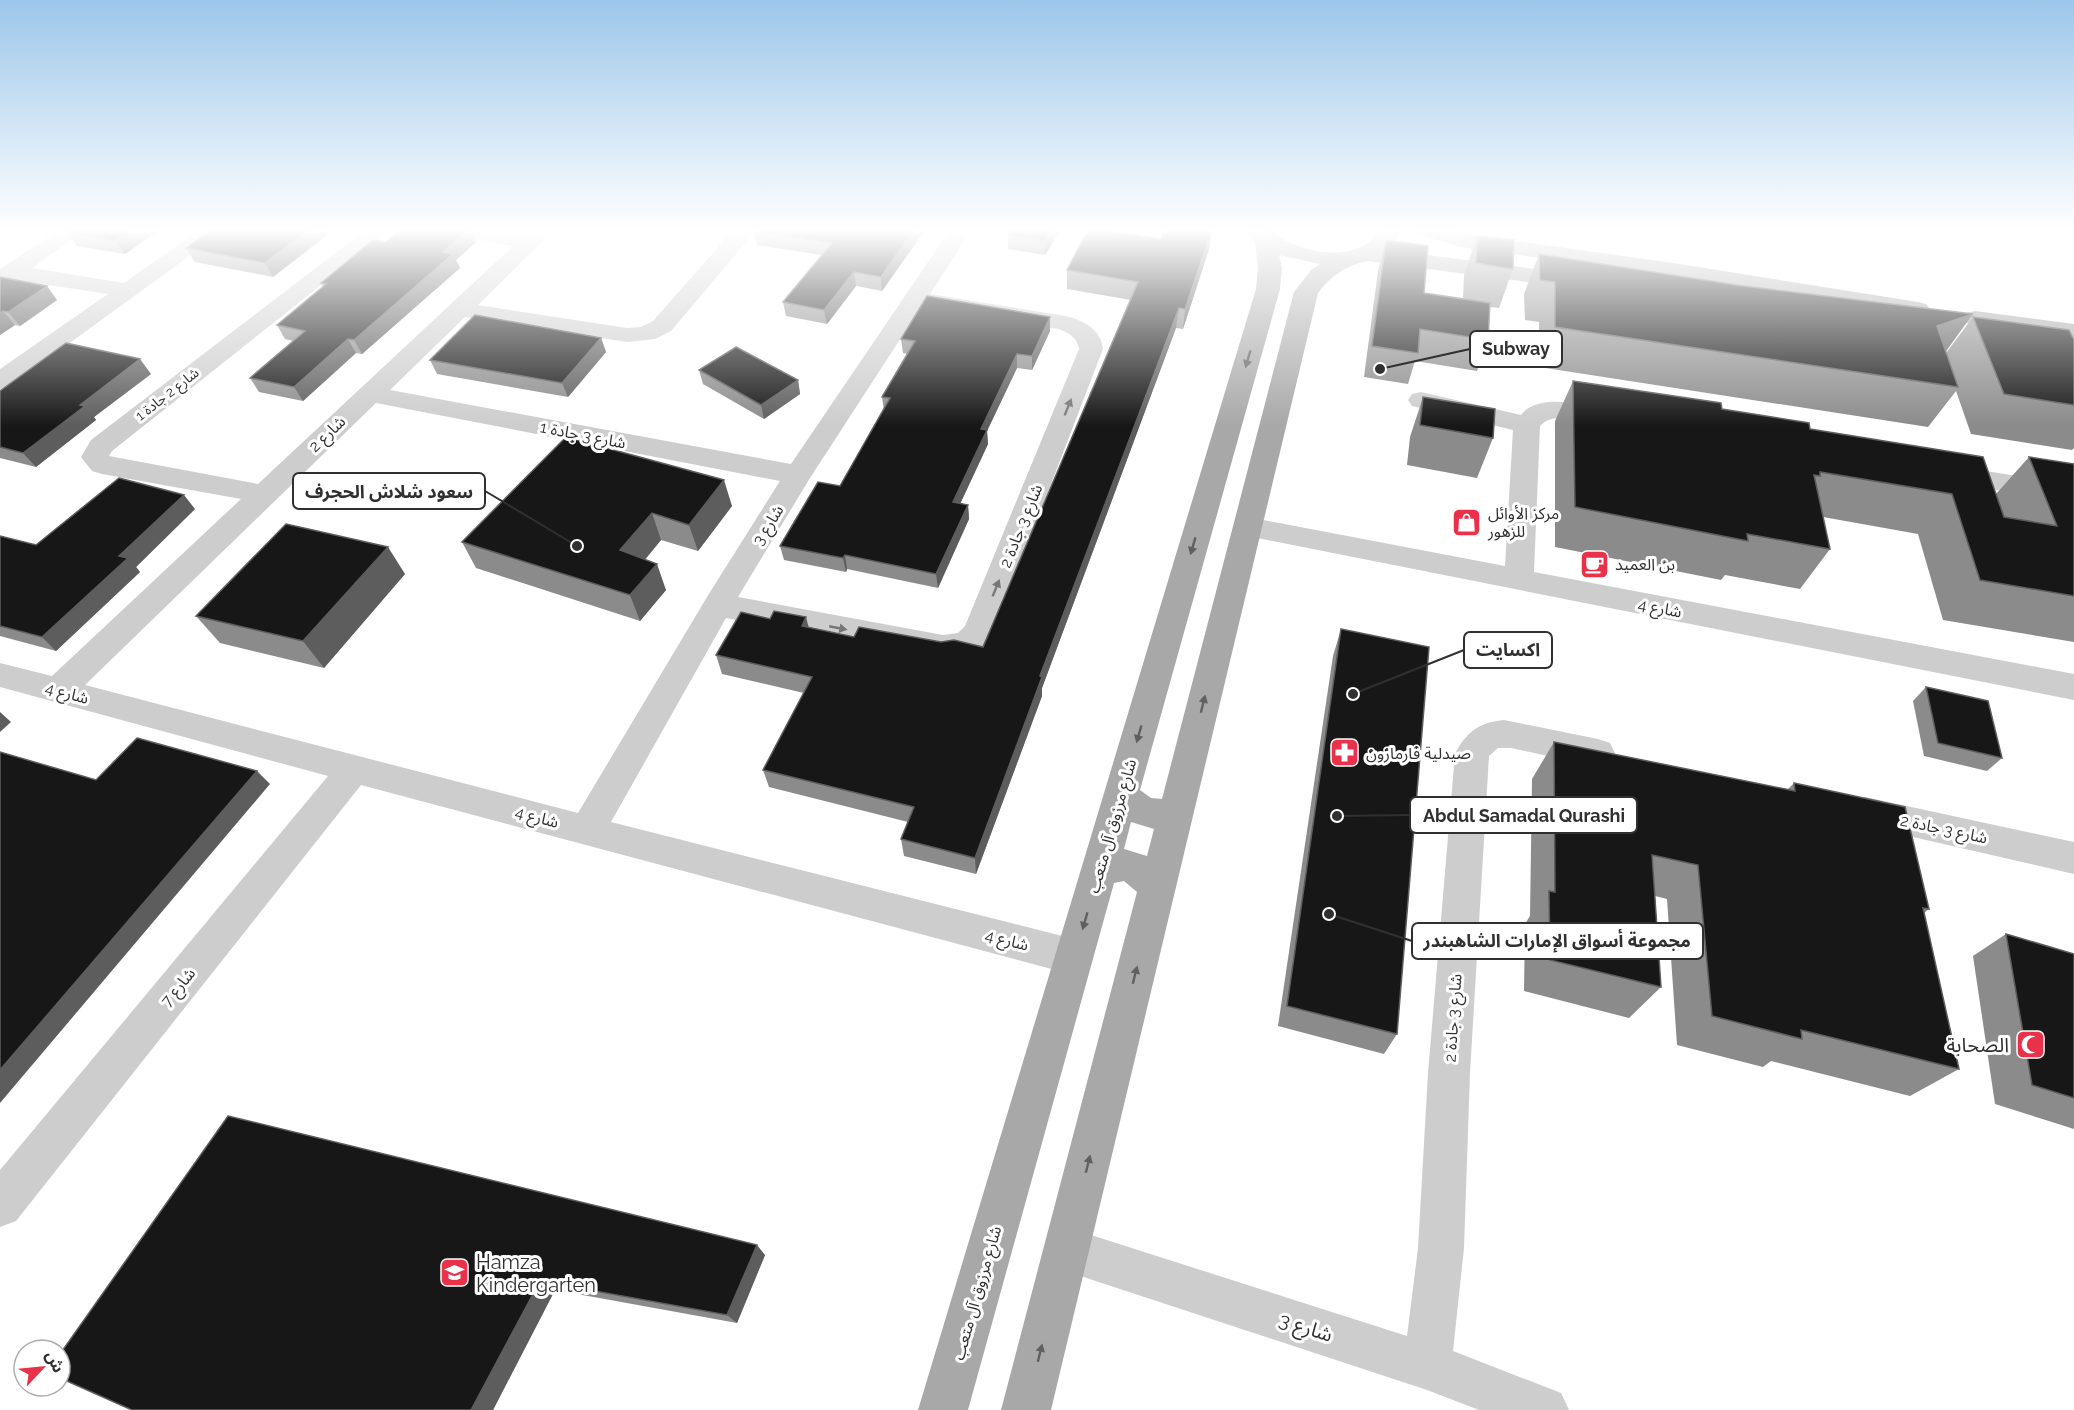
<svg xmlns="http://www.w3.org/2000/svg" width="2074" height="1410" font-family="Raleway,'Noto Sans Arabic',sans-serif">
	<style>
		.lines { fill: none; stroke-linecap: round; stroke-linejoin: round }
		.minor { fill: #cdcdcd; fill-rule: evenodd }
		.major { fill: #a8a8a8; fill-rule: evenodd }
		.wall { fill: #8b8b8b }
		.shaded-wall { fill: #5d5d5d }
		.building { fill: #171717; stroke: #5d5d5d; stroke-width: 1.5 }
		.oneway { fill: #606060 }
		.oneway2 { fill: #777 }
		.labels { text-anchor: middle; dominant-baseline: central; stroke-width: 6; stroke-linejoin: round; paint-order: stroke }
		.far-street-label { font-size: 14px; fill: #303030; stroke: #fff }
		.street-label { font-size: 16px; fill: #303030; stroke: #fff }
		.poi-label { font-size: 16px; fill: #303030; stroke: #fff; text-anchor: start }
		.near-poi-label { font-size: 20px; fill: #303030; stroke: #fff; text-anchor: end }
		.near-street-label { font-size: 20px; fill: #303030; stroke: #fff }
		.leader { fill: none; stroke: #303030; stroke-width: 2 }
		.callout-dot { fill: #303030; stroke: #fff; stroke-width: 2 }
		.callout { fill: #fff; stroke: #303030; stroke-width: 2 }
		.callout-label { font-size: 18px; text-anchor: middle; font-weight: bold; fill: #303030 }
	</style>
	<rect width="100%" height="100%" fill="#fff"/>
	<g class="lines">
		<!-- minor -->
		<g class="minor">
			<polygon points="62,228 88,228 32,268 124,283 202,228 228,228 9,387 0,389 0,369 108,294 16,280 4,284 0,283 0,269"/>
			<path d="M368,228H393L112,451L109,456L258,484L513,246L453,235L445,233L442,228H492L525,234L532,228H556L478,305L627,328L641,327L653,321L735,228H758L671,331L655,339L627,342L465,317L390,390L791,464L951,228H973L930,294L1065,316C1083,320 1101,329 1103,349L994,632L978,652L943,659L726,618L611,822L1074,939L1088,944L1093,957L1088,970L1074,975L361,785L16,1221L0,1227V1170L328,776L0,687V663L52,676L241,499L102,474L92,471L81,457L91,440ZM921,307L1059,329C1070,334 1077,337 1079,349L965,626L958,633L943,635L738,597L810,478ZM376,403L780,481L707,597L578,813L85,685Z"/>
			<path d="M1421,392L1521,415C1539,391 1589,406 1613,412L1617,418L1613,424C1591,430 1558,406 1540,426L1534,572L2074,674V700L1237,534L1233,527L1237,520L1247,517L1505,566L1513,430L1412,406L1408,400L1412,394Z"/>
			<polygon points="1948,465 2074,485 2074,503 1938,480 1934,474 1938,468"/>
			<path d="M1504,720L1598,739L1610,743L1615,753L1610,763L1598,767L1511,748H1498L1489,756L1470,1073L1464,1248L1453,1351L1561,1393L1569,1410H1479L1427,1390L1050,1266L1043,1250L1050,1234L1066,1227L1407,1336L1418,1248L1428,1073L1455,754C1466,732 1480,722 1504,720Z"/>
			<polygon points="1865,797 2074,842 2074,874 1852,823 1847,812 1852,801"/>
		</g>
		<!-- major -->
		<g class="major">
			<path d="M1246,228C1251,228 1259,227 1265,228C1272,230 1284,241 1293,244C1322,256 1364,259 1381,228H1403L1389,250L1575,274L1583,276L1587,281L1583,286L1575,288L1367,261C1346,266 1330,276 1318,293L1051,1410H1001L1137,892L1124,881L1114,883L968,1410H918L1256,289L1258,268L1255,242L1244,231ZM1279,255L1320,264L1311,270L1294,292L1162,799L1151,798L1140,790L1280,289L1282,268ZM1131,822L1154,829L1147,856L1124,849Z"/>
			<polygon points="1410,228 1446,228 1464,234 1667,262 1918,302 1926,304 1930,309 1926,314 1918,316 1667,276 1462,247 1413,233"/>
			<polygon points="1975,311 2074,324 2074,338 1966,323 1963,318 1966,313"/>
		</g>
	</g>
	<!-- wall -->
	<g class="wall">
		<polygon points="162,228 125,254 77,246 67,232"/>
		<polygon points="336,228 273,277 195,262 186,248"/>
		<polygon points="1012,228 1058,228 1058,234 1045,255 1008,249 1008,235"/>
		<polygon points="925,230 882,291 856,286 827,324 786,316 783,302 822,255 757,245 754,231"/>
		<polygon points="1212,230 1209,249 1183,329 1176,328 1042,688 1042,696 976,874 904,856 901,839 908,822 769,787 763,770 804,693 722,674 716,655 809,627 854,637 941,642 983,647 1131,300 1067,289 1067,270 1161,239"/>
		<polygon points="1477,236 1513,269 1499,308 1490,307 1488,340 1477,371 1415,361 1408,384 1364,377 1378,271 1386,240 1424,293 1463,299 1464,275"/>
		<polygon points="386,242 476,242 456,260 460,268 362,354 356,353 303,401 259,392 250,378 293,341 285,339 277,325 323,287 321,283"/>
		<polygon points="1539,254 1946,351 1946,353 1973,317 2074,340 2074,448 2072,450 1971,434 1956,391 1928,427 1539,367 1539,322 1525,320 1524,294"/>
		<polygon points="0,277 57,300 20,326 15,325 0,335"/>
		<polygon points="1050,331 1032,370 1017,368 987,431 988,444 960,504 968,505 969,519 938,588 847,569 846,572 784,560 780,546 840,486 884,410 882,397 907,354 903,353 901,339"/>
		<polygon points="601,338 606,352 568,397 437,374 430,360"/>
		<polygon points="699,370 798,380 800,394 764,419 703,384"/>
		<polygon points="151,374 94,417 96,420 36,467 0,458 0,391"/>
		<polygon points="1573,381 1722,409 1810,429 1996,494 2029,457 2074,464 2074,642 1943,620 1918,534 1823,517 1830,549 1800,589 1725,575 1721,580 1555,547 1555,421"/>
		<polygon points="1423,397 1493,438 1477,478 1407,465 1410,437"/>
		<polygon points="566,437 732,506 698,551 661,540 645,560 666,590 640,621 476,568 462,542"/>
		<polygon points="195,509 136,567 140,572 56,651 0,636 0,536 36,545"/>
		<polygon points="405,574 324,668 220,643 196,616"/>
		<polygon points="1341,629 1397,1034 1384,1054 1278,1026 1333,656"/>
		<polygon points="1926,687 2002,758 1987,771 1924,756 1913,701"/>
		<polygon points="1554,742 1787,790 1794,783 1929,909 1924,913 1959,1069 1910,1096 1771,1061 1763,1067 1677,1045 1667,899 1655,896 1661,987 1629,1018 1524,991 1525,924 1530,916 1532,779"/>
		<polygon points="2006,934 2074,954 2074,1129 1995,1104 1973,956"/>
		<polygon points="228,1116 765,1255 737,1323 555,1290 493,1410 132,1410"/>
	</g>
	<!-- shaded-wall -->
	<g class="shaded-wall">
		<polygon points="133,228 162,228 125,254 115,241"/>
		<polygon points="311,228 336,228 273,277 265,263"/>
		<polygon points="470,228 471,228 476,242 456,260 460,268 362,354 354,340 443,252"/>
		<polygon points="915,228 925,228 925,230 882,291 881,277"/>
		<polygon points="1053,228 1058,228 1058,234 1045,255 1045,241"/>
		<polygon points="1212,230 1209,249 1183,329 1185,309"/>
		<polygon points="854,272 856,286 827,324 824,310"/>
		<polygon points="47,286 57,300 20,326 8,312"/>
		<polygon points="1179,308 1176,328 1042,688 1042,696 976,874 975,858 1040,676"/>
		<polygon points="3,311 15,325 0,335 0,313"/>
		<polygon points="1973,314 1944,354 1937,326"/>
		<polygon points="1050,317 1050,331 1032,370 1032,356"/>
		<polygon points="601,338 606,352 568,397 562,383"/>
		<polygon points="348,339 356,353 303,401 294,387"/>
		<polygon points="1017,354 1017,368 987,431 988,444 954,517 953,502 981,429"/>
		<polygon points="140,359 151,374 94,417 96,420 36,467 23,453 80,405"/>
		<polygon points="798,380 800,394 764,419 761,405"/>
		<polygon points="724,480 732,506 698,551 689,525"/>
		<polygon points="184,495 195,509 136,567 140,572 56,651 42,637 119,556"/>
		<polygon points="968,505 969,519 938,588 936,574"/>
		<polygon points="652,513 661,540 630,577 620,550"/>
		<polygon points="388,547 405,574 324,668 303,641"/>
		<polygon points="845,555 847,569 846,572 843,558"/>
		<polygon points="657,564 666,590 640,621 630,595"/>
		<polygon points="806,617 811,636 802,626"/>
		<polygon points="0,712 11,722 0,732"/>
		<polygon points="257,771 270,784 0,1103 0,1070"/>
		<polygon points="757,1245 765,1255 737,1323 727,1315"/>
		<polygon points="540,1281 555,1290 493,1410 471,1410"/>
	</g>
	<!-- building -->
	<g class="building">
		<polygon points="72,228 133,228 115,241 67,232"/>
		<polygon points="214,228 311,228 265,263 186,248"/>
		<polygon points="402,228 470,228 443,252 453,254 354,340 348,339 294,387 250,378 305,331 277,325 326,284 321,283 373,240 386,242"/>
		<polygon points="756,228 915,228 881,277 854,272 824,310 783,302 832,243 754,231"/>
		<polygon points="1012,228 1053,228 1045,241 1008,235"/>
		<polygon points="1089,228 1161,239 1165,228 1202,228 1212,230 1185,309 1179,308 1040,676 1042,677 975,858 901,839 914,807 763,770 812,677 716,655 741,612 770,619 774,611 806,617 802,626 854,637 859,627 941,642 954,640 983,647 1138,282 1067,270"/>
		<polygon points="1477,236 1514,240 1513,269 1476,263"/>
		<polygon points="1386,240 1428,246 1424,293 1490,303 1488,340 1420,329 1418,353 1372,346"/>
		<polygon points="1539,254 1736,285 1973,314 1937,326 1958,387 1555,327 1555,282 1540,280"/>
		<polygon points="0,277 47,286 8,312 3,311 0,313"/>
		<polygon points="927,296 1050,317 1032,356 1017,354 981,429 987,430 953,502 968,505 936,574 845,555 843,558 780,546 818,482 840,486 890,398 882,397 915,341 901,339"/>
		<polygon points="475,315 601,338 562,383 430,360"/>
		<polygon points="1973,317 2069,330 2074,340 2074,405 2004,394"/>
		<polygon points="66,343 140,359 80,405 85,406 23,453 0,447 0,391"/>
		<polygon points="736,347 798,380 761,405 699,370"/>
		<polygon points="1573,381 1721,403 1722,409 1809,423 1810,429 1983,457 2004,517 2057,526 2029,457 2074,464 2074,596 1980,580 1952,494 1820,472 1820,476 1814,475 1830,549 1747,534 1748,541 1575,507"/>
		<polygon points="1423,397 1495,409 1493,438 1420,425"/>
		<polygon points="566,437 724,480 689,525 652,513 620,550 657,564 630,595 462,542"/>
		<polygon points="119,478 184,495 119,556 128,558 42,637 0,626 0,536 36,545"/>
		<polygon points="286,524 388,547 303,641 196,616"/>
		<polygon points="1341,629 1429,647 1397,1034 1287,1006"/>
		<polygon points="1926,687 1988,701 2002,758 1938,743"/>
		<polygon points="137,738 257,771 0,1070 0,752 96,780"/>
		<polygon points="1554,742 1795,791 1794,783 1905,807 1929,909 1923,908 1959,1069 1801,1030 1802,1039 1712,1016 1698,865 1652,855 1661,987 1550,960 1549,891 1555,892"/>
		<polygon points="2006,934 2074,954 2074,1098 2032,1085"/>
		<polygon points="228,1116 757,1245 727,1315 540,1281 471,1410 132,1410 60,1378 60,1354"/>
	</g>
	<!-- one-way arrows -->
	<defs><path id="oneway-solid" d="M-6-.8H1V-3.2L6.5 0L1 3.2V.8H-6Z" transform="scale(1.5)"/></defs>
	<g class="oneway">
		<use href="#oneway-solid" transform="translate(1248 359) rotate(106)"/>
		<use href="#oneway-solid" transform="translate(1193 546) rotate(106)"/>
		<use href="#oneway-solid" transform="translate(1203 704) rotate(-76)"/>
		<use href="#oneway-solid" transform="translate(1139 734) rotate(106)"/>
		<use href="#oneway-solid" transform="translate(1085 921) rotate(106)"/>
		<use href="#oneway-solid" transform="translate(1135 975) rotate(-76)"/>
		<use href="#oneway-solid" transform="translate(1088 1164) rotate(-76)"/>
		<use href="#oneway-solid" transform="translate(1040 1353) rotate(-76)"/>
	</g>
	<g class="oneway2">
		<use href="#oneway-solid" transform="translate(1068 407) rotate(-68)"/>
		<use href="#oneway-solid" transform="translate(996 588) rotate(-68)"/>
		<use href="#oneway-solid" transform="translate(838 628) rotate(11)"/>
	</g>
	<!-- sky -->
	<linearGradient id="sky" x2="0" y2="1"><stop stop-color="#9cc6ea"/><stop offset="0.54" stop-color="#fff"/><stop offset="1" stop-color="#fff" stop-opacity="0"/></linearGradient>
	<rect width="2074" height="426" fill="url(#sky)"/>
	<!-- icons -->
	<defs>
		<symbol id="shop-square" viewBox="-11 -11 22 22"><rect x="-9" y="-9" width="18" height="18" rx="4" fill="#e9314a" stroke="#fff"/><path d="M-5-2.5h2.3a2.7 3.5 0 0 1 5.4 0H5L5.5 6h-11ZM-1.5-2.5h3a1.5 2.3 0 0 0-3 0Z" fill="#fff"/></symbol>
		<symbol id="cafe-square" viewBox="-11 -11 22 22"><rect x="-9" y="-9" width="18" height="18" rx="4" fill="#e9314a" stroke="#fff"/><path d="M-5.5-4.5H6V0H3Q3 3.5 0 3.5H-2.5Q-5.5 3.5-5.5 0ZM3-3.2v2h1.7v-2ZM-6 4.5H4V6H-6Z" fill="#fff"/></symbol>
		<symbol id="pharmacy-square" viewBox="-11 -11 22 22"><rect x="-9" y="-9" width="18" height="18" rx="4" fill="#e9314a" stroke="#fff"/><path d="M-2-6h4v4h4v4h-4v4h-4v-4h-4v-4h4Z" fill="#fff"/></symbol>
		<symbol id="mosque-square" viewBox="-11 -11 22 22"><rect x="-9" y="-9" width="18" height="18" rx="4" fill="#e9314a" stroke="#fff"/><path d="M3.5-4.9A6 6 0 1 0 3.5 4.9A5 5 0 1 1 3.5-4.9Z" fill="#fff"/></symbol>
		<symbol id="school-square" viewBox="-11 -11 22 22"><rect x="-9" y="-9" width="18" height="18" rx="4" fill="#e9314a" stroke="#fff"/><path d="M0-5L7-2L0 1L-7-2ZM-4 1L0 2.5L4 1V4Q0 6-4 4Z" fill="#fff"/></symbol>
	</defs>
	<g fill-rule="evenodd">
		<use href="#shop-square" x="1450" y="506" width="33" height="33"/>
		<use href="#cafe-square" x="1578" y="548" width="33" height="33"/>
		<use href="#pharmacy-square" x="1328" y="736" width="33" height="33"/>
		<use href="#mosque-square" x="2014" y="1028" width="33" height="33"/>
		<use href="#school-square" x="438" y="1256" width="33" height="33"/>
	</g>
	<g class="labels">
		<!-- far-street labels -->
		<g class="far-street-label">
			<text transform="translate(167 394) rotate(-38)">شارع 2 جادة 1</text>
		</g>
		<!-- street labels -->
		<g class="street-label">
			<text transform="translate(327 434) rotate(-44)">شارع 2</text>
			<text transform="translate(583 435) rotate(11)">شارع 3 جادة 1</text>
			<text transform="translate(768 525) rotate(-58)">شارع 3</text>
			<text transform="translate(1021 526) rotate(-68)">شارع 3 جادة 2</text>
			<text transform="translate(1660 608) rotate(11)">شارع 4</text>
			<text transform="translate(67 693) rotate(15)">شارع 4</text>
			<text transform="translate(537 817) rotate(15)">شارع 4</text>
			<text transform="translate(1112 826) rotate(-74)">شارع مرزوق آل متعب</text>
			<text transform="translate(1944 829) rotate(12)">شارع 3 جادة 2</text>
			<text transform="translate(1007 940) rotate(14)">شارع 4</text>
			<text transform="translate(178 987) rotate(-51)">شارع 7</text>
			<text transform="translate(1453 1018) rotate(-86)">شارع 3 جادة 2</text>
			<text transform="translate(977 1293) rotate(-74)">شارع مرزوق آل متعب</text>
		</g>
		<!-- poi labels -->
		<g class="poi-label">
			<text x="1488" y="513">مركز الأوائل<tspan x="1488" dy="18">للزهور</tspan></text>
			<text x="1615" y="564">بن العميد</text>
			<text x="1366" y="753">صيدلية فارمازون</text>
		</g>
		<!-- near-poi labels -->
		<g class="near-poi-label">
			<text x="2009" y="1045">الصحابة</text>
			<text x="476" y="1262" text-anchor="start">Hamza<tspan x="476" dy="23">Kindergarten</tspan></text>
		</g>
		<!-- near-street labels -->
		<g class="near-street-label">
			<text transform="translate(1306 1327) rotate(18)">شارع 3</text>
		</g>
	</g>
	<!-- callouts -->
	<path class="leader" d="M1380 369L1470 349M577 546L485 491M1353 694L1464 650M1337 816L1410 815M1329 914L1412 941"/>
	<g class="callout-dot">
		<circle cx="1380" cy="369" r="6"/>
		<circle cx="577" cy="546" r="6"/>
		<circle cx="1353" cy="694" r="6"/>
		<circle cx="1337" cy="816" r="6"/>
		<circle cx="1329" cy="914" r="6"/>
	</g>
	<g class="callout">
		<rect x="1470" y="331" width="92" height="36" rx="6"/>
		<rect x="293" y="473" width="192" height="36" rx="6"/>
		<rect x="1464" y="632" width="88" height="36" rx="6"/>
		<rect x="1410" y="797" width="227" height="36" rx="6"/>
		<rect x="1412" y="923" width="291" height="36" rx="6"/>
	</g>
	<g class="callout-label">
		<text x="1516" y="355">Subway</text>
		<text x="389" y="498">سعود شلاش الحجرف</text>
		<text x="1508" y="656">اكسايت</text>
		<text x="1524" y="822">Abdul Samadal Qurashi</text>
		<text x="1557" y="947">مجموعة أسواق الإمارات الشاهبندر</text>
	</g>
	<!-- north arrow -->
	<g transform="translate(42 1368) rotate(64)"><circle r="28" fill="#ffffff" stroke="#acacac" stroke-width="1.5"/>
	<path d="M0-4.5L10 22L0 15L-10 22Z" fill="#e9314a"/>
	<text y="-9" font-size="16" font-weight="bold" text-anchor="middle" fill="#303030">ش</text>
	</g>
</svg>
